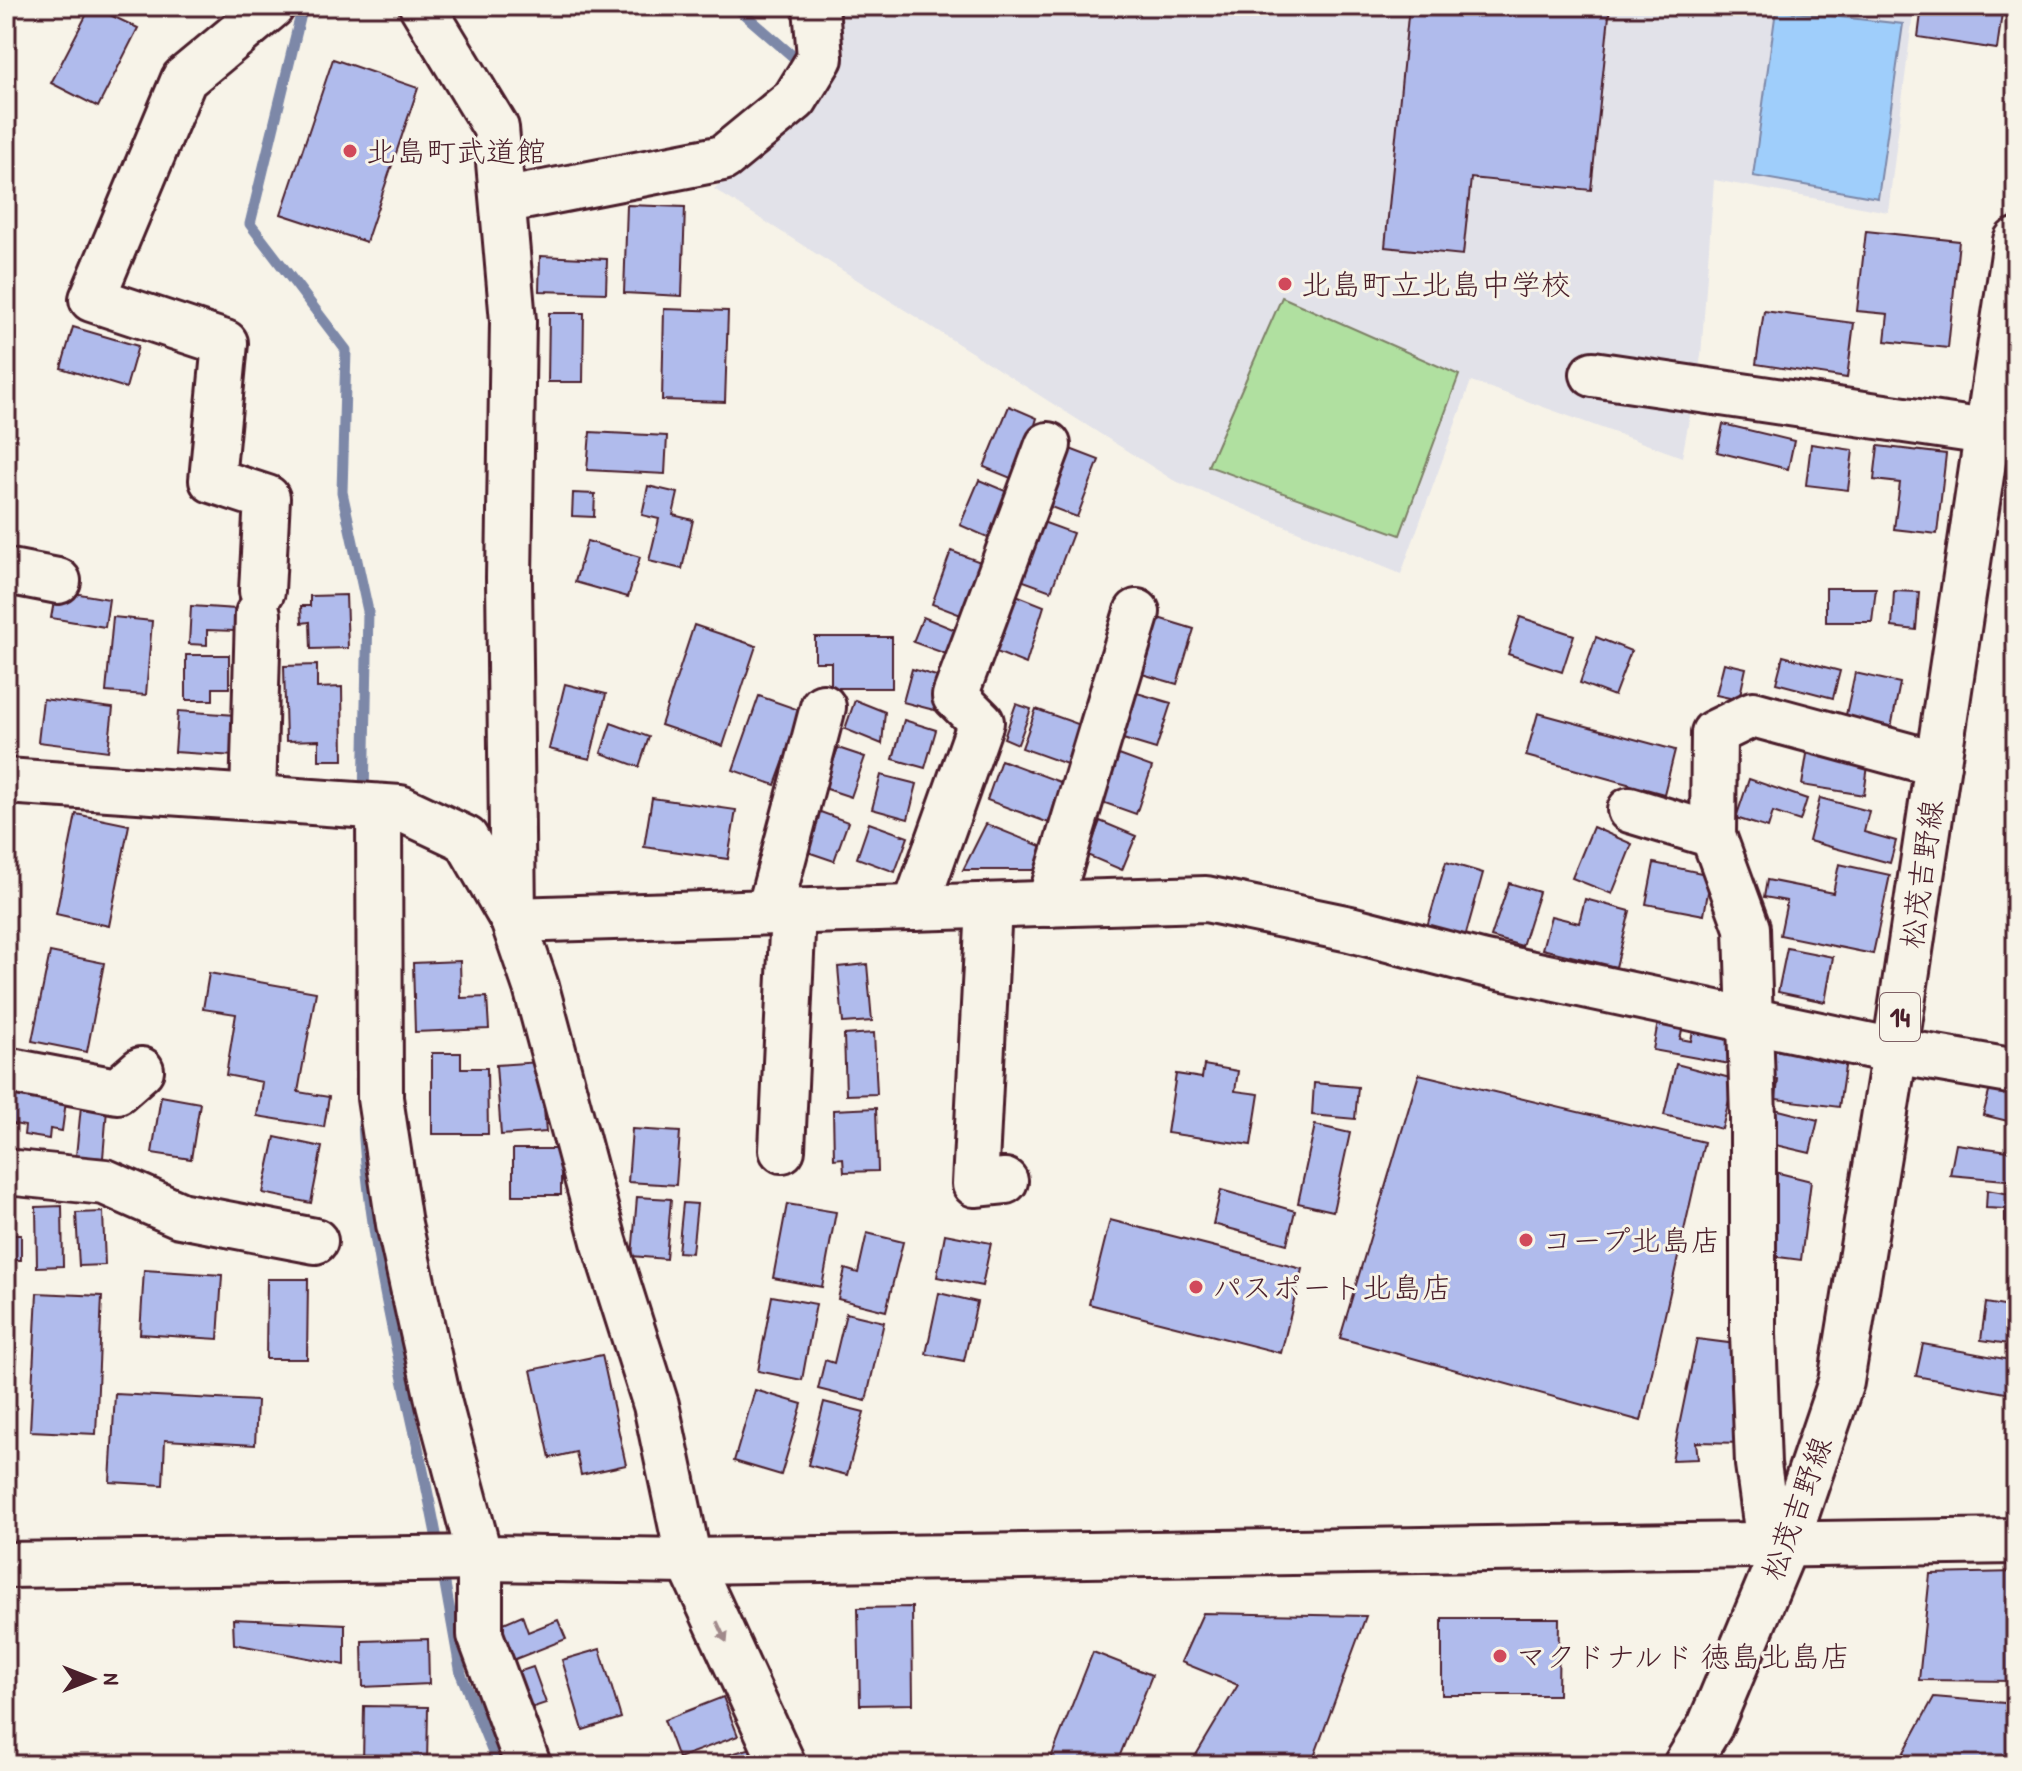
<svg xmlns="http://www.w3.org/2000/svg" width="2022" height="1771" font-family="'Patrick Hand','Klee One',sans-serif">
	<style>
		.built { fill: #e2e2e9 }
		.green { fill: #b0e0a0; stroke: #7d8066; stroke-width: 2 }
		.water { fill: #9fcefb; stroke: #7d88a8; stroke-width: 2 }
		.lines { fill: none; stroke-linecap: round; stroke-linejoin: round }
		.stream { stroke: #7d88a8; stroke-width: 11 }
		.building { fill: #b0bbec; stroke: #4a1f2b; stroke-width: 2 }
		.minor-casing { stroke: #4a1f2b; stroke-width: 50 }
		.major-casing { stroke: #4a1f2b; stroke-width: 50 }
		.minor { stroke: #f7f3e8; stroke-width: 44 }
		.major { stroke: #f7f3e8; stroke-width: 44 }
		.oneway { fill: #a0898a }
		.poi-dot { fill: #d1495b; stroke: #f7f3e8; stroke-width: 3 }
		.labels { text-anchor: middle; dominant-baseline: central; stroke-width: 6; stroke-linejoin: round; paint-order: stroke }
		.shield { fill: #f7f3e8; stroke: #7e5f64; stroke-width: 2 }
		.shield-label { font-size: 28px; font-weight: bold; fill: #4a1f2b }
		.poi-label { font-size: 30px; fill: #4a1f2b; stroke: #f7f3e8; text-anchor: start }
		.street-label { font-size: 30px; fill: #4a1f2b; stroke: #f7f3e8 }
	</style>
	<rect width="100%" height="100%" fill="#f7f3e8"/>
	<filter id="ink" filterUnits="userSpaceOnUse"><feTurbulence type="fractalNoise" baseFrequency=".0125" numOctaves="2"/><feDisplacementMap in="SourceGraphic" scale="16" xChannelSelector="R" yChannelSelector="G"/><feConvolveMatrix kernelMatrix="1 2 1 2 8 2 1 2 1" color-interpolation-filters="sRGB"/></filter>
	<g filter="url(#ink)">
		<!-- built -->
		<polygon class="built" points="839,6 1914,6 1888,212 1714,180 1701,356 1682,457 1471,381 1401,574 1173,480 714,189 833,81"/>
		<!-- green -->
		<polygon class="green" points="1282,297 1459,375 1400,535 1208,466"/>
		<!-- water -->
		<polygon class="water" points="1776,10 1903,24 1878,198 1753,176"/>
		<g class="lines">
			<!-- stream -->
			<g class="stream">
				<polyline points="303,6 250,224 346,350 342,492 368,611 364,797"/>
				<polyline points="735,6 804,66"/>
				<path d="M363,1122C370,1268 413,1407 439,1550"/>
				<polyline points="442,1567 461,1674 498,1765"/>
			</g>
		</g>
		<!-- building -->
		<g class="building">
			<polygon points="91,6 138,28 98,107 51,83"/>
			<polygon points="1409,6 1610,6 1591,190 1471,178 1463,255 1385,247"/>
			<polygon points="1886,6 1906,6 1904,15 1885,10"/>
			<polygon points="1922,6 2003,6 1997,49 1918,37"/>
			<polygon points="333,59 418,88 366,242 281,214"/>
			<polygon points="627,205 685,207 682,296 624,293"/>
			<polygon points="1866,231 1959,241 1948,348 1885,341 1888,314 1857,311"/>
			<polygon points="540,256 607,259 606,293 539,291"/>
			<polygon points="664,309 728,311 725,402 662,400"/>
			<polygon points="1764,311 1854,323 1847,378 1756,364"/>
			<polygon points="549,313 584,313 583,382 548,382"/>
			<polygon points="73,327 138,346 126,388 61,368"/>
			<polygon points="1009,406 1037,418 1018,481 984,467"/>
			<polygon points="1723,424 1794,441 1788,469 1717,452"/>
			<polygon points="590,432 667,436 665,474 587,470"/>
			<polygon points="1811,444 1853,450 1848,490 1806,485"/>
			<polygon points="1878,446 1946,454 1937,534 1894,529 1900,483 1874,480"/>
			<polygon points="1070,449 1099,460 1077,517 1048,506"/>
			<polygon points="979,480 1010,493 994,540 960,525"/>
			<polygon points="648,486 678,493 673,515 693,520 682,569 649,561 659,519 642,515"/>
			<polygon points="573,493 595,494 594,517 572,516"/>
			<polygon points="1040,521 1073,533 1051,591 1018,579"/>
			<polygon points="587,541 640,557 628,597 575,582"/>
			<polygon points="951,551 986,564 966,617 932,604"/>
			<polygon points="1826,588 1876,588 1872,622 1826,622"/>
			<polygon points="56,590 109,599 105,627 51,618"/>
			<polygon points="1894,591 1919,592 1916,630 1892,627"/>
			<polygon points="1011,593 1044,606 1026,664 989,649"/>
			<polygon points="346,595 348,648 311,649 310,622 302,623 301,606 310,606 310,596"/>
			<polygon points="191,606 236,609 235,631 207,630 207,645 189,644"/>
			<polygon points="113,617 152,621 146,695 106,692"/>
			<polygon points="923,617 958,631 949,655 913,642"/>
			<polygon points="1520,617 1574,635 1562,672 1508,654"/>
			<polygon points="1158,618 1194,629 1177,684 1142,674"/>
			<polygon points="694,625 756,646 723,746 661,725"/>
			<polygon points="815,637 892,637 892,688 831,688 831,662 815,662"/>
			<polygon points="1596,637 1631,651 1614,696 1580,683"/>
			<polygon points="186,655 229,655 229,688 213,688 213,700 186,700"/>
			<polygon points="1783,656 1840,671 1833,698 1776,683"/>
			<polygon points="1724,663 1746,668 1739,700 1716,695"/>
			<polygon points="317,665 317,688 342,687 343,760 319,760 319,740 286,741 284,666"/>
			<polygon points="912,669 943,678 934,710 903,702"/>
			<polygon points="1855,673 1900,683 1890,733 1844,724"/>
			<polygon points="565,684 606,694 590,759 549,749"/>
			<polygon points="1137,693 1171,703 1156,749 1123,739"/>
			<polygon points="759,696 802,711 775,785 733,770"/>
			<polygon points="43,699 113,708 108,751 38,742"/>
			<polygon points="855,700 885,712 882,744 845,729"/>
			<polygon points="1016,704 1031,709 1018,744 1004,738"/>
			<polygon points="1036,709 1089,728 1075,767 1022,748"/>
			<polygon points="178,711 236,715 234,756 175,752"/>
			<polygon points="1538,713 1675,750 1664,794 1526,756"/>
			<polygon points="904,720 936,730 925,768 893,759"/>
			<polygon points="611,723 649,737 639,767 601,753"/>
			<polygon points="838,748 865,757 851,797 824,788"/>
			<polygon points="1808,748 1869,758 1864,795 1802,785"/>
			<polygon points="1119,755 1152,767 1136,814 1102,802"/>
			<polygon points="1001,760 1063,783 1049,823 987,800"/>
			<polygon points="881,775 917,784 908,819 872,809"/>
			<polygon points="1749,779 1807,799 1800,821 1773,812 1768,828 1736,818"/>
			<polygon points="652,798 736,810 728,859 644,847"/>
			<polygon points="1820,798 1869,811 1864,832 1896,841 1890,863 1809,841"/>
			<polygon points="815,810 848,822 834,861 802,850"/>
			<polygon points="76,814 129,825 109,926 56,914"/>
			<polygon points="1100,821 1136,836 1122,870 1087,855"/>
			<polygon points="869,823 908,837 895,872 857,858"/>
			<polygon points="986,824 1048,849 1037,870 963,870"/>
			<polygon points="1593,827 1632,844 1612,894 1572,878"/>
			<polygon points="1446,862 1483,873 1464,941 1426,930"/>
			<polygon points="1654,863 1711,875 1704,915 1646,904"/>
			<polygon points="1839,864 1890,875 1873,954 1780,935 1787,901 1764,897 1767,880 1833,893"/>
			<polygon points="1509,883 1539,892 1522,946 1491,937"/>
			<polygon points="1585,899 1630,911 1616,967 1542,949 1551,916 1579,923"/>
			<polygon points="1787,948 1833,957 1825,1002 1778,992"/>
			<polygon points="50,952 104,963 87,1052 32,1041"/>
			<polygon points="460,961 461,998 487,997 489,1029 415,1032 413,963"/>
			<polygon points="867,964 872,1021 843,1023 838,967"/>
			<polygon points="209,973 316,992 298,1092 329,1097 324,1127 257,1116 262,1082 226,1075 236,1014 203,1009"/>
			<polygon points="1659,1016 1684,1021 1680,1039 1691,1041 1694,1025 1736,1033 1730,1064 1653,1050"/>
			<polygon points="874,1033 877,1094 846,1095 844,1035"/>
			<polygon points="1766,1049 1846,1060 1839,1107 1776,1099 1778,1080 1762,1078"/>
			<polygon points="432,1053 461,1053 461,1068 487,1068 488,1134 432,1134"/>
			<polygon points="540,1062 546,1132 501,1135 496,1065"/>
			<polygon points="1676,1064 1734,1079 1722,1129 1664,1115"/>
			<polygon points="1204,1065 1238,1071 1235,1091 1259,1094 1251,1145 1167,1133 1176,1074 1202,1078"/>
			<polygon points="1419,1074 1704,1142 1641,1421 1340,1338"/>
			<polygon points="1992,1081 2016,1086 2016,1123 1983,1115"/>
			<polygon points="1314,1083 1358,1087 1355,1119 1312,1115"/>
			<polygon points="12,1094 66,1101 62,1131 50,1129 49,1139 24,1135 25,1126 8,1123"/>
			<polygon points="161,1096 200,1103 191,1159 152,1153"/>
			<polygon points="81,1106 107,1109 103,1158 76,1156"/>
			<polygon points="876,1108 878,1171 844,1172 843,1158 834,1159 833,1110"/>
			<polygon points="1771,1108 1818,1120 1810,1153 1763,1142"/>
			<polygon points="1315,1125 1350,1133 1333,1211 1298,1203"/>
			<polygon points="632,1129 680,1132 676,1185 628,1182"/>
			<polygon points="275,1137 322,1147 311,1203 263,1193"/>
			<polygon points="1956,1144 2016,1152 2016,1181 1950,1175"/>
			<rect x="513" y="1149" width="48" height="46"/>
			<polygon points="1771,1171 1811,1181 1801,1260 1771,1256"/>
			<polygon points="1221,1190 1295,1211 1287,1244 1213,1224"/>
			<polygon points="1987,1190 2016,1195 2016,1227 2005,1226 2005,1209 1986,1208"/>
			<polygon points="637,1197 671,1199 666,1259 632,1256"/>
			<polygon points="683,1203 697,1204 692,1253 678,1252"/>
			<polygon points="787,1204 836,1212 822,1287 773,1278"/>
			<polygon points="62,1206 63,1266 37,1267 36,1207"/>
			<polygon points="103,1212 105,1265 79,1266 76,1213"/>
			<polygon points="1110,1220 1302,1269 1281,1353 1089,1304"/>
			<polygon points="867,1233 903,1242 886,1311 838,1299 845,1269 858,1273"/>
			<polygon points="945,1234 991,1243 982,1286 937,1277"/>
			<rect x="6" y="1235" width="15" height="25"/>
			<polygon points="144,1270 222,1275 218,1339 140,1334"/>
			<polygon points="267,1279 308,1279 307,1359 266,1359"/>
			<polygon points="37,1293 102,1296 96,1434 30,1431"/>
			<polygon points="939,1293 977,1302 964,1361 926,1354"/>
			<polygon points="772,1296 816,1304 802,1380 758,1371"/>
			<polygon points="1986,1303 2016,1308 2016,1345 1981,1340"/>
			<polygon points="846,1313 884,1322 866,1401 818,1389 825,1360 834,1363"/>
			<polygon points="1697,1339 1736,1344 1744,1443 1696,1442 1698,1459 1672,1460"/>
			<polygon points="1923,1344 2016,1361 2016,1395 1916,1376"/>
			<polygon points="6,1354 17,1356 10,1419 6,1419"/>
			<polygon points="602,1355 626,1465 581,1475 576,1452 550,1458 531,1370"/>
			<polygon points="755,1390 802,1404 781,1475 734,1461"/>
			<polygon points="115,1394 257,1401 255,1445 165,1440 163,1485 110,1482"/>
			<polygon points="824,1402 864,1412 847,1475 808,1465"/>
			<polygon points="2016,1572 2016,1681 1919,1680 1930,1574"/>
			<polygon points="912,1607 913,1704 860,1705 858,1608"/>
			<polygon points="1203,1613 1366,1616 1311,1765 1190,1765 1238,1685 1181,1662"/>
			<polygon points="522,1615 528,1632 558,1620 566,1639 513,1660 499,1625"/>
			<polygon points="1442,1618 1559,1618 1558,1695 1442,1695"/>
			<polygon points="233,1619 345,1624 345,1665 234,1644"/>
			<polygon points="428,1639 429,1684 363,1687 362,1641"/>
			<polygon points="600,1649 621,1718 583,1730 562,1660"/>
			<polygon points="1093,1652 1152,1675 1116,1765 1069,1765 1051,1758"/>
			<polygon points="533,1667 546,1703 522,1711 509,1675"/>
			<polygon points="723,1697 738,1736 678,1758 664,1720"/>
			<polygon points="1934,1697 2016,1704 2016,1765 1897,1765"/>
			<polygon points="364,1706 428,1707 427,1765 363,1764"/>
			<polygon points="752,1748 757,1765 692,1765"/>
		</g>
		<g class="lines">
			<defs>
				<g id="minor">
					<polyline points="422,6 496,128 513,321 509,578 513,918"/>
					<polyline points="503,201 723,158 795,99 820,58 816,6"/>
					<polyline points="1593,374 1986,432"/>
					<polyline points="6,571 58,581"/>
					<polyline points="262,591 267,498 212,480 225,343 92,299 184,79 272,6"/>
					<polyline points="6,781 400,808 466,839 513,920 536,987 604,1241 656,1405 689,1561 783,1765"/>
					<polyline points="253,798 258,614"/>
					<polyline points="379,807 380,1098 399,1224 439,1404 480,1558 480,1635 528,1765"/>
					<polyline points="1630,810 1713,835"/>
					<polyline points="1049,904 1137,612"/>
					<polyline points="989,906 975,1184 1005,1181"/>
					<polyline points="915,908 981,722 955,696 1048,445"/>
					<polyline points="769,912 823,707"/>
					<polyline points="513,920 1206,899 1350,929 1481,963 1895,1051 2016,1072"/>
					<polyline points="6,1070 117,1091 141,1070"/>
					<polyline points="782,1150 793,911"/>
					<polyline points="6,1172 105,1182 180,1215 315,1241"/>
					<polyline points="1769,1544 1758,1464 1753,1334 1753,1117 1747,928 1713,835 1714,733 1753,714 1938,764"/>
					<polyline points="6,1565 480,1558 689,1561 2016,1541"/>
				</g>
				<polyline id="major" points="1686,1765 1710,1726 1786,1544 1841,1382 1895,1051 2016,241"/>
			</defs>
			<!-- minor casing -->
			<use href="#minor" class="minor-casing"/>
			<!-- major casing -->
			<use href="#major" class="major-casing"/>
			<!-- minor -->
			<use href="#minor" class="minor"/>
			<!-- major -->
			<use href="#major" class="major"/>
		</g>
		<!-- one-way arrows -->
		<defs><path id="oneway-solid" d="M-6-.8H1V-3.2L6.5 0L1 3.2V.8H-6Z" transform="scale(2)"/></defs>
		<use class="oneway" href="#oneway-solid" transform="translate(722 1632) rotate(65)"/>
	</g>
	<!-- markers -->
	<g class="poi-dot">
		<circle cx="350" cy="151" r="8"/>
		<circle cx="1285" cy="284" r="8"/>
		<circle cx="1526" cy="1240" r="8"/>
		<circle cx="1196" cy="1287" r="8"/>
		<circle cx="1500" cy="1656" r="8"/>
	</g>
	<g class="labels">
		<!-- shield labels -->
		<rect class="shield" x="1880" y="993" width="40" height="48" rx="6"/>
		<g class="shield-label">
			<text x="1900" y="1017">14</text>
		</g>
		<!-- poi labels -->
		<g class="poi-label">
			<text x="366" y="151">北島町武道館</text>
			<text x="1301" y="284">北島町立北島中学校</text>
			<text x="1542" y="1240">コープ北島店</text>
			<text x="1212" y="1287">パスポート北島店</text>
			<text x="1516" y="1656">マクドナルド 徳島北島店</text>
		</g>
		<!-- street labels -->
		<g class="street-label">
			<text transform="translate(1921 874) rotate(-82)">松茂吉野線</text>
			<text transform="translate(1796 1508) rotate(-70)">松茂吉野線</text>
		</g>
	</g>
	<!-- margin -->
	<rect width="2022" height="1771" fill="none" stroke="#f7f3e8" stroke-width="32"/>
	<rect x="16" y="16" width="1990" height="1739" fill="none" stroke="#4a1f2b" stroke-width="3" filter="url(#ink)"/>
	<!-- north arrow -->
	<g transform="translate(92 1679) rotate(90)" stroke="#f7f3e8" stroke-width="6" paint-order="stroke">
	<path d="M0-6L14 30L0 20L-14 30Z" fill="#4a1f2b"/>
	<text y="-12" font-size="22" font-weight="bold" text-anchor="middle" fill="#4a1f2b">N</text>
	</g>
</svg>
